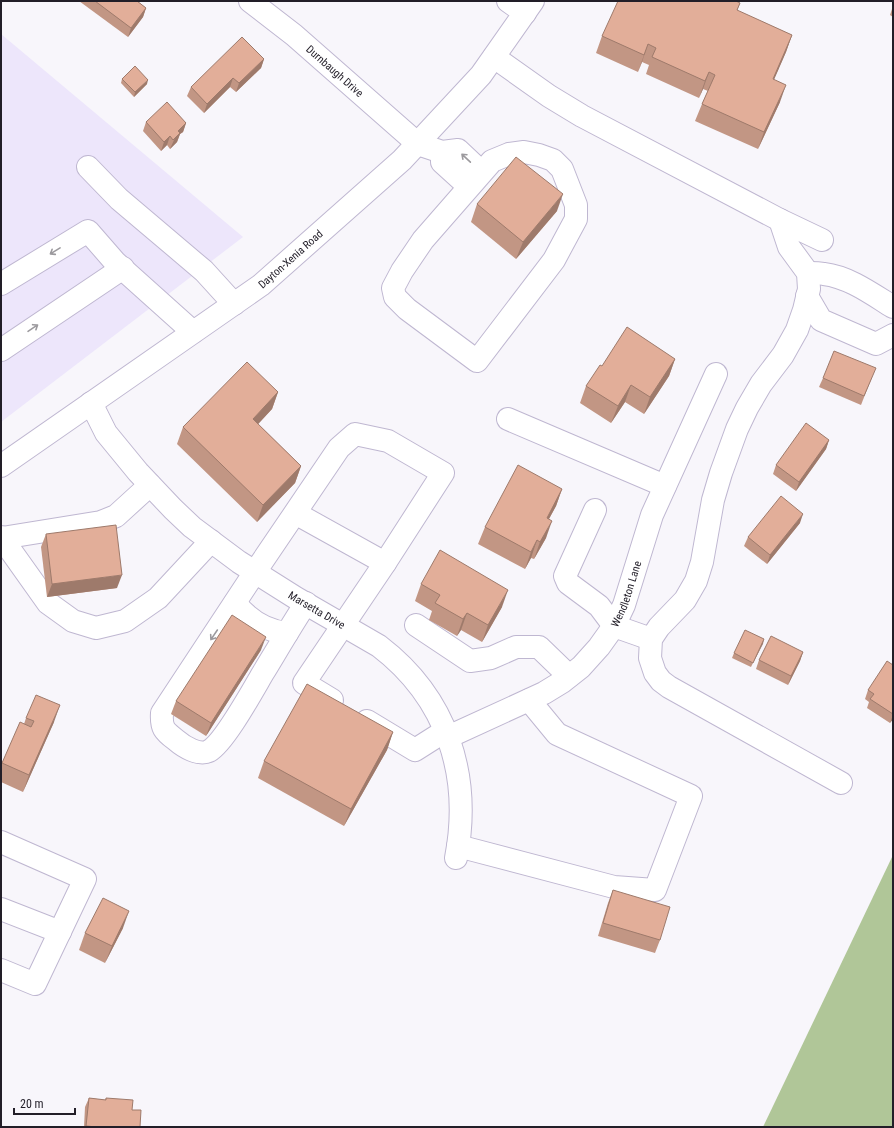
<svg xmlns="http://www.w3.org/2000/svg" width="894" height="1128" font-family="'Roboto Condensed',sans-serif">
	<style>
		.built { fill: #ede6fb }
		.forest { fill: #b0c698 }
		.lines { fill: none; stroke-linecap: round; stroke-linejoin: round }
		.minor-casing { stroke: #bfb7d1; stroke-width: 24 }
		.major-casing { stroke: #bfb7d1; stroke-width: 24 }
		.minor { stroke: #fff; stroke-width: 22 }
		.major { stroke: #fff; stroke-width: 22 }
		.wall { fill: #c29684 }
		.shaded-wall { fill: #9e7a6b }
		.building { fill: #e2ae99; stroke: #9e7a6b }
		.oneway { stroke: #9c9a9e }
		.labels { text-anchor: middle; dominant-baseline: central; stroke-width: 3; stroke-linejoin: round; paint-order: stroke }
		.street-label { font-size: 11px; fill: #221e28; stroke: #f8f6fb }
	</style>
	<rect width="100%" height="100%" fill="#f8f6fb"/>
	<!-- built -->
	<polygon class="built" points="1,34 243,237 1,422"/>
	<!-- forest -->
	<polygon class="forest" points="893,855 893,1127 763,1127"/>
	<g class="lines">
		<defs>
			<g id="minor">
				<path id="s1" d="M250,1L294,35L418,144L442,152L458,150L475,166L474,180"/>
				<polyline points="508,1 525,13"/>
				<polyline points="494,57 549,96 582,116 780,220 822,240"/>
				<polyline points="442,152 442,162 464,182 474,180"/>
				<polygon points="524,152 539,155 553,160 562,169 576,205 576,219 554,260 477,361 407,309 395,297 393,288 402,271 423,240 492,161 509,154"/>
				<polyline points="88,167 119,199 204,271 234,304"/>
				<polyline points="780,220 789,247 808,273 809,289 804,310 797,330 783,355 761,384 747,408 737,429 721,473 713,500 702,562 696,581 685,600 659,627 651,639 650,658 655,673 661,681 669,687 841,783"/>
				<path d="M808,273C813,273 819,273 824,274C849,277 872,294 893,307"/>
				<polyline points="1,284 88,231 115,262 193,332"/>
				<polyline points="807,296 821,320 876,344 893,335"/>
				<polyline points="1,350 123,268"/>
				<path id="s2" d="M91,403L106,433L138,472L173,509L192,527L239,562L296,598L379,646C447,698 472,775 456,858"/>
				<polyline points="508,419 665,486"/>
				<polyline points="595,510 565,576 568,583 599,606 614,626 651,639"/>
				<path d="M295,513L385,563L443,473L388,441L355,434L339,448L255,572L162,713C161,728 164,731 176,740C184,747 199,756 209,751C224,743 253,690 263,673C277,650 291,626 306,603"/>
				<polyline points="1,537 48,603 73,621 96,628 125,621 158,598 211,541"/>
				<polyline points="2,538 101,522 116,516 150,485"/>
				<path d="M235,603C248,619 266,631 287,633"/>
				<polyline points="416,625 470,661 491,658 516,647 539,647 569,676"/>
				<polyline points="332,700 304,683 385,563"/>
				<polyline points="367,721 415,750 445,731"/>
				<path id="s3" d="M448,737L544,693L562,682L581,667L599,647L614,626L624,605L652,515L716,374"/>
				<polyline points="1,842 85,879 35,984 1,970"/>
				<polyline points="458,846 614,887 655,890 691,796 557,734 529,700"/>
				<polyline points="1,909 60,932"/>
			</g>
			<g id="major">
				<path id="s4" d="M1,466L261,285L402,160L481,75L533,1"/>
			</g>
		</defs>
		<!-- minor casing -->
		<use href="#minor" class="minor-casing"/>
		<!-- major casing -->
		<use href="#major" class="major-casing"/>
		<!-- minor -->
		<use href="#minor" class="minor"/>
		<!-- major -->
		<use href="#major" class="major"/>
	</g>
	<!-- wall -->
	<g class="wall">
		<polygon points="79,1 137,1 146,8 143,17 128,37"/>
		<polygon points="740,3 737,11 792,35 786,52 774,79 780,102 758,149 695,121 702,104 708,91 703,89 699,98 646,74 649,65 642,62 638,72 596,53 602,36"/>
		<polygon points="893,6 893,17 890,15"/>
		<polygon points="264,59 261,68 236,92 230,87 204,113 187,96 191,87"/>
		<polygon points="122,79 147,84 134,97 121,83"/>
		<polygon points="146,122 186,123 183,132 180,134 177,142 170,149 167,145 161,151 143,131"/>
		<polygon points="477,204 557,211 516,259 471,222"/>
		<polygon points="675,359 669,376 644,414 625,402 611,423 580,403 586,386 602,366"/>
		<polygon points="872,377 861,405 819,387 823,378"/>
		<polygon points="278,392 272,409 258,424 301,466 295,483 257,522 177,444 183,427"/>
		<polygon points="829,440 826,449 796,491 773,474 776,465"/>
		<polygon points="562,489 556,506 549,519 546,538 534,559 531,558 525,569 478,544 485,527"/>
		<polygon points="800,523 767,564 744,546 748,537"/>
		<polygon points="46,534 117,588 47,597 41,547"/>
		<polygon points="421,584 502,607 482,642 461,630 457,636 429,620 432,611 415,601"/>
		<polygon points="764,639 751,667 732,658 734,653"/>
		<polygon points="261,650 206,736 171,714 176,701"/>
		<polygon points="803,652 800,661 788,685 756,669 759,660"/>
		<polygon points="893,665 893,719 890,723 867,708 869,702 865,699 868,690"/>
		<polygon points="26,718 54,722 23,792 1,782 1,766 2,763 24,724"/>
		<polygon points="393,732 387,750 344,826 258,778 264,761"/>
		<polygon points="613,890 660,940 655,953 598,936 608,903"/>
		<polygon points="123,928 105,963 79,950 85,933"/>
		<polygon points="89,1098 105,1100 106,1098 132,1110 140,1127 84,1127 85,1107"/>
	</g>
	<!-- shaded-wall -->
	<g class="shaded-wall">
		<polygon points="146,8 143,17 128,37 131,28"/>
		<polygon points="792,35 786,52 767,96 773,79"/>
		<polygon points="648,44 642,62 638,72 644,55"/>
		<polygon points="264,59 261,68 236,92 239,83"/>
		<polygon points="709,72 703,89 699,98 705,81"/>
		<polygon points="233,78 230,87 204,113 207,104"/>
		<polygon points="148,80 147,84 134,97 135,92"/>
		<polygon points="786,85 780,102 758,149 764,132"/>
		<polygon points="186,123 183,132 180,134 177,142 170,149 178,131"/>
		<polygon points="170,136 167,145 161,151 164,142"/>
		<polygon points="563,194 557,211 516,259 523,242"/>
		<polygon points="675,359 669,376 644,414 650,397"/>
		<polygon points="631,385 625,402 611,423 618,406"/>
		<polygon points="278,392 272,409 247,436 253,419"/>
		<polygon points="829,440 826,449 796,491 799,482"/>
		<polygon points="301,466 295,483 257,522 263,505"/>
		<polygon points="562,489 556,506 540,535 547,518"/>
		<polygon points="803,514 800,523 767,564 770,555"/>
		<polygon points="552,521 546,538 534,559 540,542"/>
		<polygon points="537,540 531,558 525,569 531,552"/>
		<polygon points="122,575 117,588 47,597 52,584"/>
		<polygon points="508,590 502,607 482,642 488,625"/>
		<polygon points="467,613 461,630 457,636 463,619"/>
		<polygon points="266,637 261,650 206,736 211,723"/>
		<polygon points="764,639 763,644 751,667 753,663"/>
		<polygon points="803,652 800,661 788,685 791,676"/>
		<polygon points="60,705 54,722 23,792 29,775"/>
		<polygon points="893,715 893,719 890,723"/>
		<polygon points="393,732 387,750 344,826 351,809"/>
		<polygon points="129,911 123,928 105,963 112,946"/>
	</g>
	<!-- building -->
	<g class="building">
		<polygon points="95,1 137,1 146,8 131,28"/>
		<polygon points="618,1 736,1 740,3 737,10 792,35 773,79 786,85 764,132 702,104 715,75 709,72 705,81 652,57 656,48 648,44 644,55 602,36"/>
		<polygon points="242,37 264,59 239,83 233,78 207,104 191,87"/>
		<polygon points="135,66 148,80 135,92 122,79"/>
		<polygon points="167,102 186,123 178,131 180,133 173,140 170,136 164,142 146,122"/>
		<polygon points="516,157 563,194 523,242 477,204"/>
		<polygon points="627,327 675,359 650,397 631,385 618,406 586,386 600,365 602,366"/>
		<polygon points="834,351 876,368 864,396 823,378"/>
		<polygon points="247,362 278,392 253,419 301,466 263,505 183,427"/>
		<polygon points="806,423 829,440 799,482 776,465"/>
		<polygon points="518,465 562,489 547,518 552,521 540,542 537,540 531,552 485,527"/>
		<polygon points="781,496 803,514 770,555 748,537"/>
		<polygon points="116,525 122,575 52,584 46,534"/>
		<polygon points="440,550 508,590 488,625 467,613 463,619 435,603 440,595 421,584"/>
		<polygon points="232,615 266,637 211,723 176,701"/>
		<polygon points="745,630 764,639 753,663 734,653"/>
		<polygon points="771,636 803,652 791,676 759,660"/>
		<polygon points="887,661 893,665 893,714 870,699 874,694 868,690"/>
		<polygon points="307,684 393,732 351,809 264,761"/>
		<polygon points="36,695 60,705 29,775 2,763 20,722 31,727 34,721 26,718"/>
		<polygon points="613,890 670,907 660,940 603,923"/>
		<polygon points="103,898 129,911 112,946 85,933"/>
		<polygon points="89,1098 106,1100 106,1098 133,1100 132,1110 141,1110 140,1127 97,1127 86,1126"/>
	</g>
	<!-- one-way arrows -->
	<defs><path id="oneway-shaft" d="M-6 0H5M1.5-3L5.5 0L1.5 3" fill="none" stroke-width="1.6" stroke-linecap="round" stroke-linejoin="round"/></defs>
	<g class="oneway">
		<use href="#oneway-shaft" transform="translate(466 158) rotate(-137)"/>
		<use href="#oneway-shaft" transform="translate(55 251) rotate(148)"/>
		<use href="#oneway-shaft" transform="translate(33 328) rotate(-34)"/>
		<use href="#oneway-shaft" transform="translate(214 635) rotate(124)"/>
	</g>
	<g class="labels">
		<!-- street labels -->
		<g class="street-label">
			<text stroke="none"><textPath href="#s1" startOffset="110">Durnbaugh Drive</textPath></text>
			<text stroke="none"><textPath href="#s4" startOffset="356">Dayton-Xenia Road</textPath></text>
			<text stroke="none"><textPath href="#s3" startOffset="238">Wendleton Lane</textPath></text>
			<text stroke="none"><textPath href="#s2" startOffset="311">Marsetta Drive</textPath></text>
		</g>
	</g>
	<!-- border -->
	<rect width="894" height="1128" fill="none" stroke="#221e28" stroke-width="4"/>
	<!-- scale -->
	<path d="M14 1108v6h61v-6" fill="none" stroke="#221e28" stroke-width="2"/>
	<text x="20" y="1108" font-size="12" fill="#221e28" stroke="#f8f6fb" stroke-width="3" paint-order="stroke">20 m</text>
</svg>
